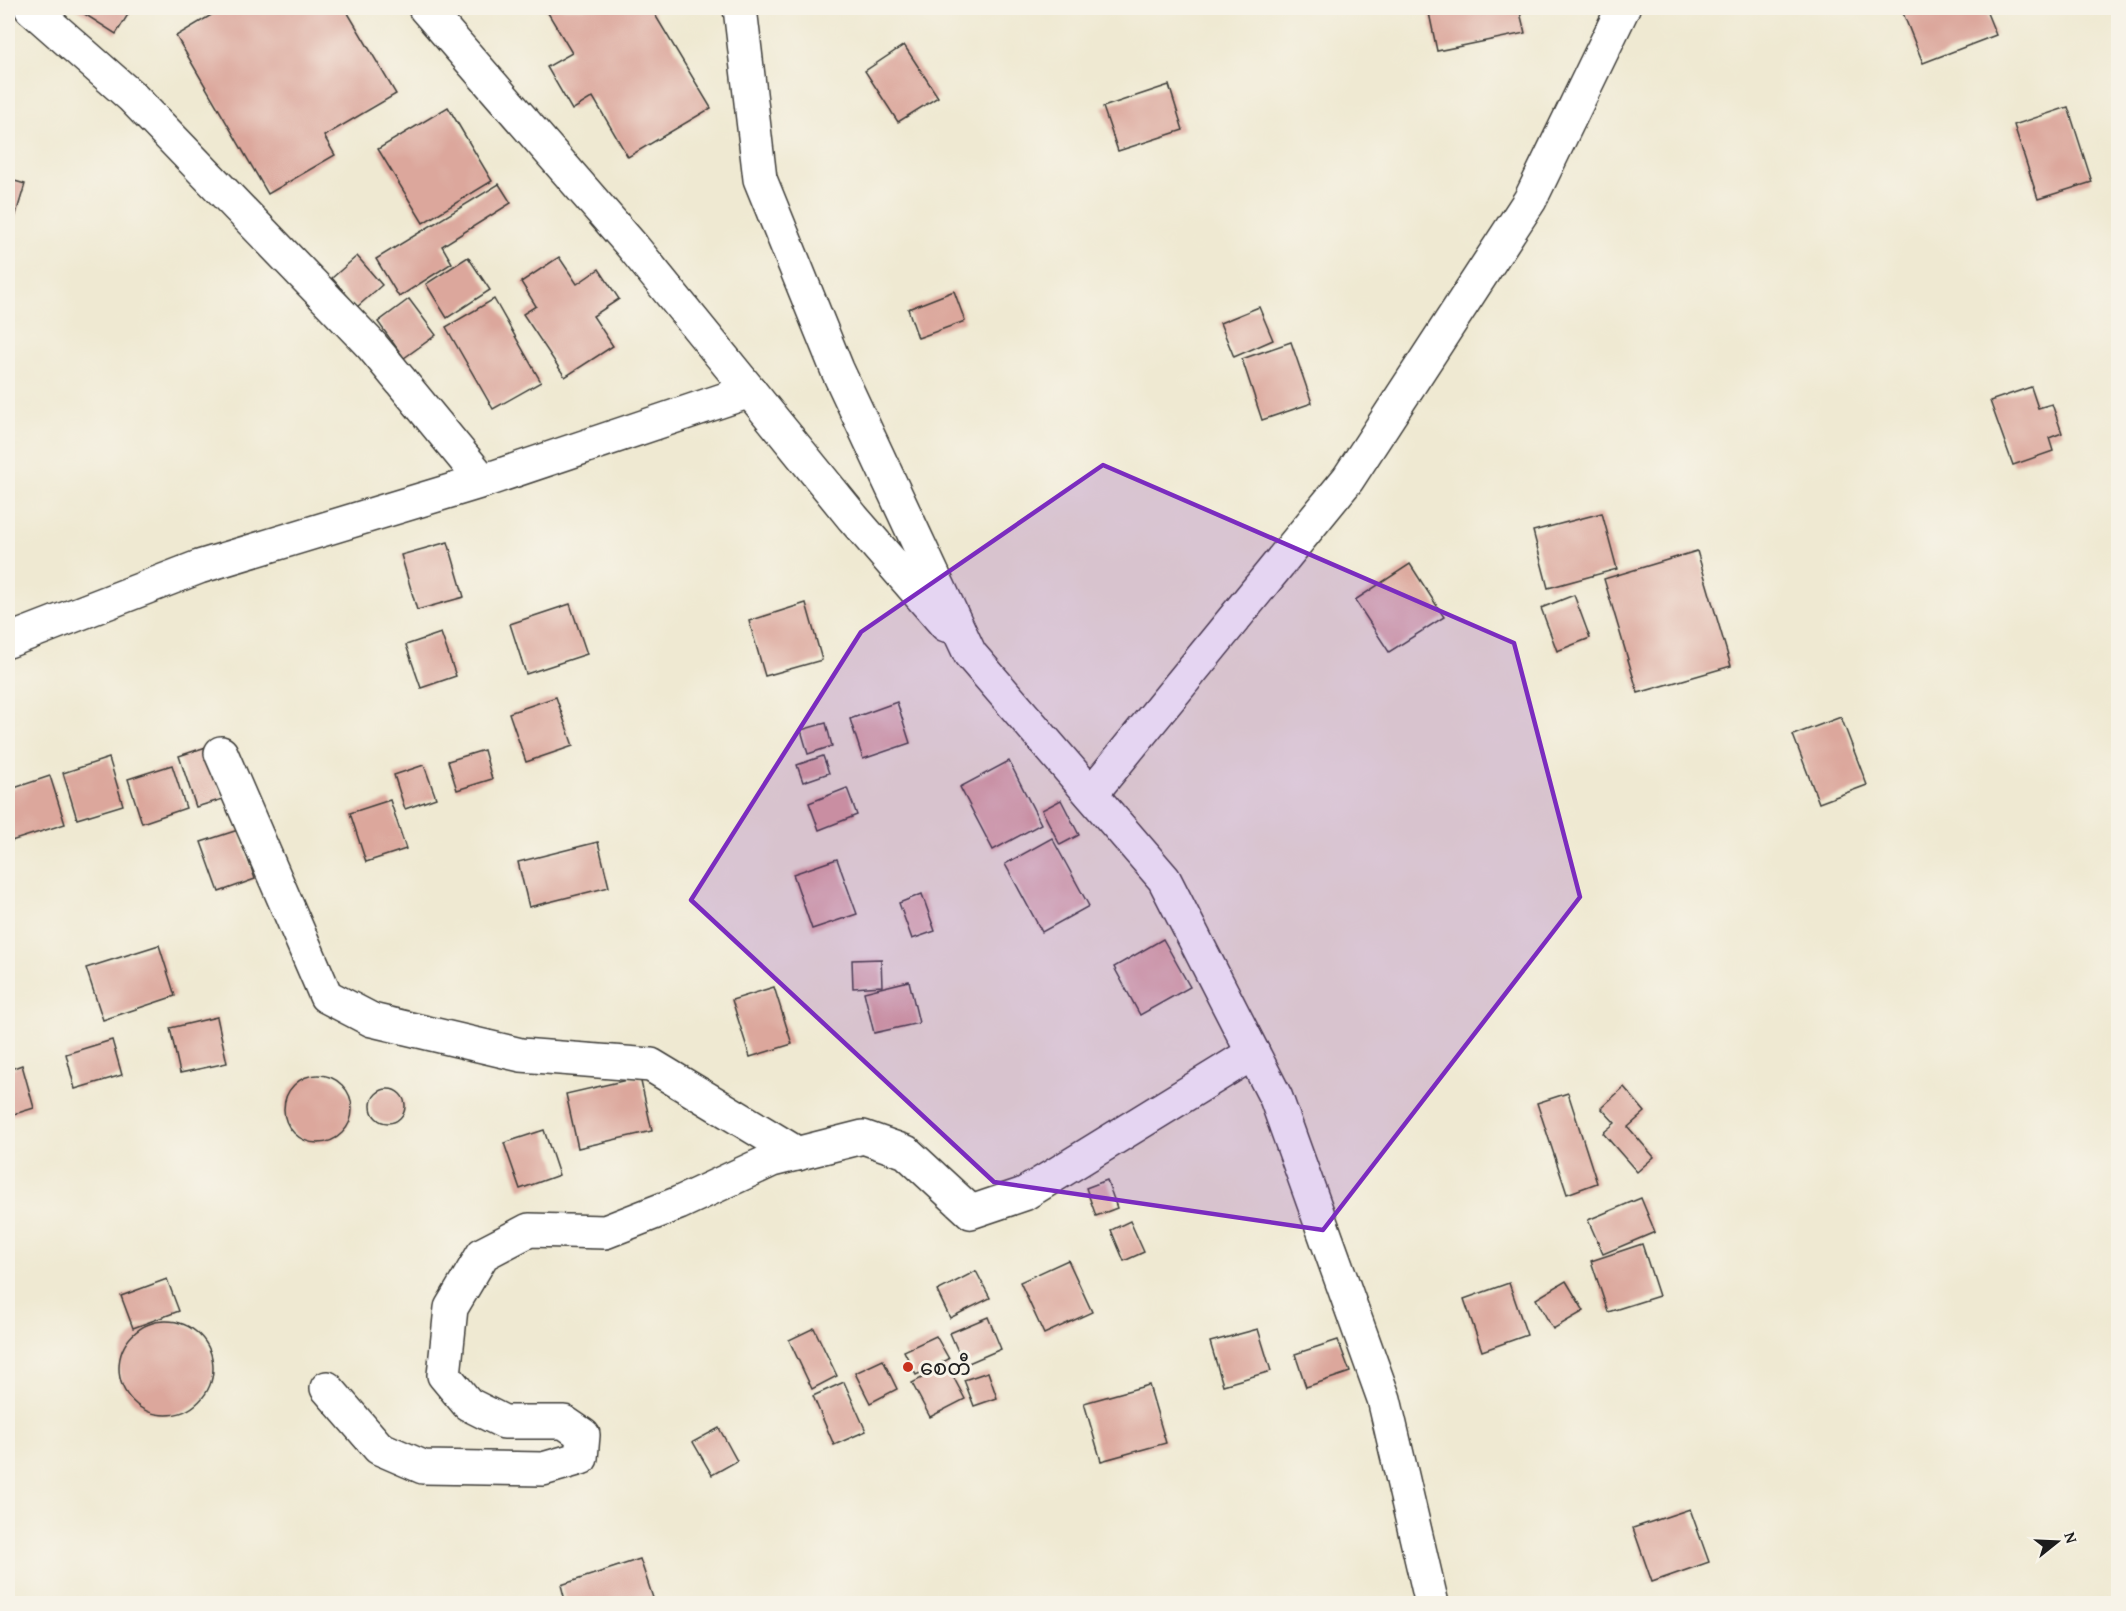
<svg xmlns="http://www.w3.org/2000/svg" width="2126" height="1611" font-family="'Gentium Book Plus','Noto Sans Myanmar',serif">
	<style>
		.building { fill: #dca79c }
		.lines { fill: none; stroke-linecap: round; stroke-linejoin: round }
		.minor-casing { stroke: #3c3b37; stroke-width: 36 }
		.minor { stroke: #fff; stroke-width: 33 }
		.marked { fill: #7b2cbf; fill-opacity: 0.2; stroke: #7b2cbf; stroke-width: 4.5; stroke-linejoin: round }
		.poi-dot { fill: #c8321e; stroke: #f7f3e8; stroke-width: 2 }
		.labels { text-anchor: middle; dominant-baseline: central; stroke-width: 6; stroke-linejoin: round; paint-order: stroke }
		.poi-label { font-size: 21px; fill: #1c1c1c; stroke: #f7f3e8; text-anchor: start }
	</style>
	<rect width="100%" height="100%" fill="#f7f3e8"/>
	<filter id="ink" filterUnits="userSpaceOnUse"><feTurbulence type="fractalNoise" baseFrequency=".0167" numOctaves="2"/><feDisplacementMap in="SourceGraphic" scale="12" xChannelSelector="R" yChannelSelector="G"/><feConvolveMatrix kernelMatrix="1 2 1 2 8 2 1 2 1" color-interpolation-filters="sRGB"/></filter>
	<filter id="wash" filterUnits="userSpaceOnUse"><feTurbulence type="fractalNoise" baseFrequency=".008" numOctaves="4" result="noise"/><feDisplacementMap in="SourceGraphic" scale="24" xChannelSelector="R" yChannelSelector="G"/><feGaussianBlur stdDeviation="1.35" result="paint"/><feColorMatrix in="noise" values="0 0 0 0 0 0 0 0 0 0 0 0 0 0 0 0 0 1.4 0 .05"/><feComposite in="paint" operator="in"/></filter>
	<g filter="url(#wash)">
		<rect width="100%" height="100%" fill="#efe9d2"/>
		<g id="blocks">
			<!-- building -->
			<g class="building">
				<polygon points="75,8 132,8 116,34"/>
				<polygon points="223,8 345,8 396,94 324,136 335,155 268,194 176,36"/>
				<polygon points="545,8 651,8 711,108 628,157 593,97 572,110 547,67 572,53"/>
				<polygon points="1428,8 1519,8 1525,33 1437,51"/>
				<polygon points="1901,8 1985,8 1996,35 1923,63"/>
				<polygon points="904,45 938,97 898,122 865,71"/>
				<polygon points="1169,85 1183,130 1118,151 1103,107"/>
				<polygon points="448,107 492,181 423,223 378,149"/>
				<polygon points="2068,107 2092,182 2038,199 2014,125"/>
				<polygon points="8,179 25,184 8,241"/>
				<polygon points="499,184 511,203 442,246 452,263 399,297 376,259"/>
				<polygon points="357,256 382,285 357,307 332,278"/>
				<polygon points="468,257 490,290 447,318 426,284"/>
				<polygon points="559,257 577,284 599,269 619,299 593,316 613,346 565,377 523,314 536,306 521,282"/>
				<polygon points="954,291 965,321 918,338 908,309"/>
				<polygon points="409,299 436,335 404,358 378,322"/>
				<polygon points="494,299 541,382 493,409 446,327"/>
				<polygon points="1259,307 1273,340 1234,357 1220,323"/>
				<polygon points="1291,342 1312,403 1262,420 1242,359"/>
				<polygon points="2031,387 2038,408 2052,404 2062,433 2049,438 2053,451 2013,465 1990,401"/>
				<polygon points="1602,513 1617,569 1548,588 1533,531"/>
				<polygon points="448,542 464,597 417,610 401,555"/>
				<polygon points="1697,551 1731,666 1638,693 1604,579"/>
				<polygon points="1410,564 1444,617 1389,652 1355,600"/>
				<polygon points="1574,595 1590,638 1557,651 1541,608"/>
				<polygon points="806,603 822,660 765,676 749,621"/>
				<polygon points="570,604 587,654 526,674 510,624"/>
				<polygon points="441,633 456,676 421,688 406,645"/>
				<polygon points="556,697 573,746 526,762 509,713"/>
				<polygon points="897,702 910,743 863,759 850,719"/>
				<polygon points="1841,717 1867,785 1819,803 1793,735"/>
				<polygon points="826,723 832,746 808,754 801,730"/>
				<polygon points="206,747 223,799 196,807 179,756"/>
				<polygon points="484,750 492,779 457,790 448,761"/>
				<polygon points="823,756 829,773 803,782 797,765"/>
				<polygon points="109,758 123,805 77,819 63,773"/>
				<polygon points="1009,761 1041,824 993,850 960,787"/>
				<polygon points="172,765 186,808 142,823 128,779"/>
				<polygon points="424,765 436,798 405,809 394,775"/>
				<polygon points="50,776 65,824 8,842 8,790"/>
				<polygon points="847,788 857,815 819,830 809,803"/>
				<polygon points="390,800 406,849 366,862 350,813"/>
				<polygon points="1061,800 1079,835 1060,845 1042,810"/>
				<polygon points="238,830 255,879 219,892 201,842"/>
				<polygon points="1052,838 1089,906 1042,932 1005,864"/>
				<polygon points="598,842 609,887 529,907 518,862"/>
				<polygon points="837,859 857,914 812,929 793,874"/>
				<polygon points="922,894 935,931 912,939 899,903"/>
				<polygon points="1163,939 1190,987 1140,1015 1114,967"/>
				<polygon points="159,945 175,996 103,1020 86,968"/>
				<polygon points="881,959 882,986 853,988 852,960"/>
				<polygon points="909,981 919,1023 874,1033 864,992"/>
				<polygon points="774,987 792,1044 750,1057 732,1000"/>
				<polygon points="217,1017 227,1063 180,1073 170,1028"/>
				<polygon points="112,1040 122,1075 75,1089 66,1054"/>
				<polygon points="22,1065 34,1108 8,1116 8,1070"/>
				<circle cx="318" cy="1109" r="34"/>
				<polygon points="640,1077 652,1131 578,1148 566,1094"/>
				<polygon points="1624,1087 1645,1112 1628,1127 1654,1157 1637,1172 1603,1133 1615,1123 1601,1108"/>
				<circle cx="388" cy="1106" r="17"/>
				<polygon points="1568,1093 1597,1183 1567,1194 1537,1103"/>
				<polygon points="544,1130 559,1175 520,1189 504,1143"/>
				<polygon points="1107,1180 1117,1208 1096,1216 1086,1188"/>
				<polygon points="1641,1198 1655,1232 1603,1254 1588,1220"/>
				<polygon points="1130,1221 1144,1252 1124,1261 1111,1230"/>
				<polygon points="1642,1244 1659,1296 1608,1312 1591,1261"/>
				<polygon points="1068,1260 1092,1312 1044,1334 1020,1282"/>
				<polygon points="976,1271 990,1298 950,1318 937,1291"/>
				<polygon points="167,1279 179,1311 133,1328 121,1296"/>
				<polygon points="1566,1281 1584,1311 1553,1329 1536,1299"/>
				<polygon points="1509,1283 1527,1335 1482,1351 1464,1299"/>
				<polygon points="988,1317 1001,1349 964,1365 950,1333"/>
				<circle cx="166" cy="1368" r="47"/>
				<polygon points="814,1328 837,1376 812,1389 789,1340"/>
				<polygon points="1258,1329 1271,1371 1223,1385 1210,1342"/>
				<polygon points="936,1336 949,1359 916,1375 904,1351"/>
				<polygon points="1338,1340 1350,1372 1306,1387 1295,1354"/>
				<polygon points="883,1360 897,1389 870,1403 855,1373"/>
				<polygon points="947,1365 965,1399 930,1417 912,1383"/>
				<polygon points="988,1372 997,1398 974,1406 964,1380"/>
				<polygon points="844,1382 866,1431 834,1445 813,1396"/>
				<polygon points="1149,1385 1166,1443 1101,1461 1084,1403"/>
				<polygon points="719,1428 737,1461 712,1475 693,1442"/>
				<polygon points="1690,1509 1709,1562 1652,1582 1633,1528"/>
				<polygon points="640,1559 655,1604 566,1604 561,1585"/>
			</g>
		</g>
	</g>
	<g filter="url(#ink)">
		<use href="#blocks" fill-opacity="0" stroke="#3c3b37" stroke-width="1.5"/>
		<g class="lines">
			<defs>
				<g id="minor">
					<polyline points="31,8 132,97 372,346 483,481"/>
					<polyline points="425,8 633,247 853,518 946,625"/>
					<polyline points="740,8 760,179 837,369 970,654 1164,879 1276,1098 1384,1399 1432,1604"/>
					<polyline points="8,641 199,567 483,481 750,391"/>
					<polyline points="221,753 326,996 372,1020 521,1055 651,1065 798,1154"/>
					<polyline points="1091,794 1348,479 1530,200 1623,8"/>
					<polyline points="327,1388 379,1448 423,1467 543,1469 581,1458 583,1435 564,1422 504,1422 468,1404 444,1375 451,1308 483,1254 529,1230 605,1232 679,1203 772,1160 863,1137 906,1152 971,1212 1024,1194 1253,1053"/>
				</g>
			</defs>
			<!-- minor casing -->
			<use href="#minor" class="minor-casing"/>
			<!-- minor -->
			<use href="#minor" class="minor"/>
		</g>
	</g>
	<!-- marked area -->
	<path class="marked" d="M1103,465L1514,643L1580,897L1323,1230L994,1182L691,900L861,632Z"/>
	<!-- markers -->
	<circle class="poi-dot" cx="908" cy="1367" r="6"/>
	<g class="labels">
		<!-- poi labels -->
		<g class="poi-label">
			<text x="920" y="1367">စေတီ</text>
		</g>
	</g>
	<!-- margin -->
	<rect width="2126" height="1611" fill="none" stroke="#f7f3e8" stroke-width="30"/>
	<!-- north arrow -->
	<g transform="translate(2057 1542) rotate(72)" stroke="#f7f3e8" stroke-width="4.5" paint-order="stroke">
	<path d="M0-4.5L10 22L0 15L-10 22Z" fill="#1c1c1c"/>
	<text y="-9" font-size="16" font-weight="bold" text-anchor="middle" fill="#1c1c1c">N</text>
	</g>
</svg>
